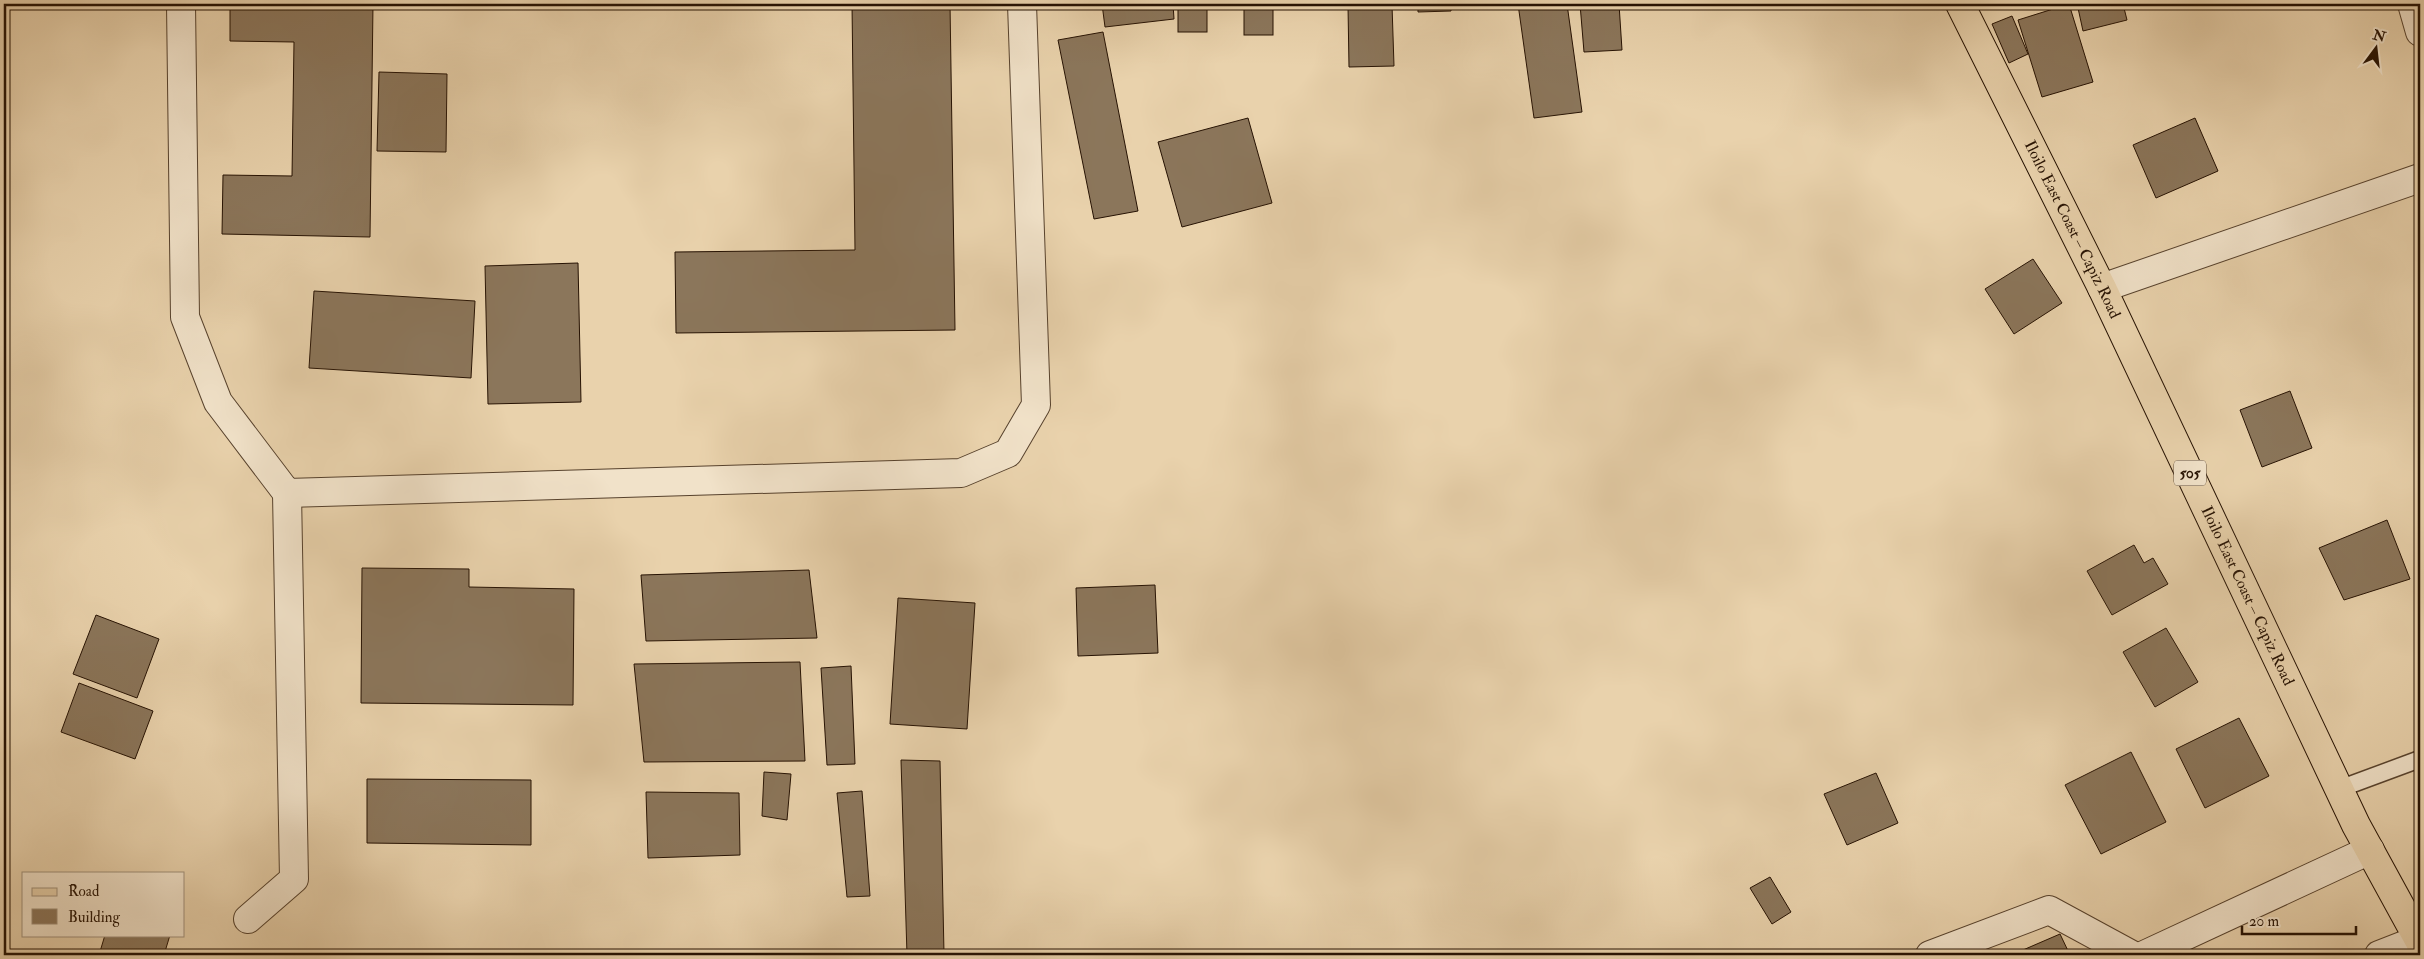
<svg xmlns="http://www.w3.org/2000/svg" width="2424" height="959" font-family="'IM FELL Double Pica',serif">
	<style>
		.building { fill: #8b765b; stroke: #261203 }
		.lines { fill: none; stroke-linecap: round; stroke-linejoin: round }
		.lane-casing { stroke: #57422d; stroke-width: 19 }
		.street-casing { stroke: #57422d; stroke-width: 30 }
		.primary-casing { stroke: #261203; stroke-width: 30 }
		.lane { stroke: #f1e2c9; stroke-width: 16 }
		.street { stroke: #f1e2c9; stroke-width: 28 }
		.primary { stroke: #e9d2ac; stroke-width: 28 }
		.labels { text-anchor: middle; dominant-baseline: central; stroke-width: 4.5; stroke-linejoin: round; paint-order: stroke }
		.shield { fill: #f1e2c9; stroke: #63503e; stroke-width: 1 }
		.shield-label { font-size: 15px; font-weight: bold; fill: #261203 }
		.street-label { font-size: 16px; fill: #261203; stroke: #f1e2c9 }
	</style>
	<rect width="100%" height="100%" fill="#e9d2ac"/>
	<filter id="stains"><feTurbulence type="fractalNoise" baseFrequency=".004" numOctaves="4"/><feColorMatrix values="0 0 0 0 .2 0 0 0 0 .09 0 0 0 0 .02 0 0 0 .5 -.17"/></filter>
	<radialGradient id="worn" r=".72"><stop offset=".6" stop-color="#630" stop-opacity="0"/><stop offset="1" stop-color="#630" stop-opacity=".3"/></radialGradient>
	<!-- building -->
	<g class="building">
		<polygon points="230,4 373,4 370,237 222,234 223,175 292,176 294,42 230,41"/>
		<polygon points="852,4 950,4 955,330 676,333 675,252 855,250"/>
		<polygon points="1102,4 1173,4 1174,19 1105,27"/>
		<rect x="1178" y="4" width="29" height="28"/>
		<rect x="1244" y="4" width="29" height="31"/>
		<polygon points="1418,4 1451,4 1451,11 1418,12"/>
		<polygon points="1518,4 1567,4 1582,112 1534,118"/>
		<polygon points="1580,4 1619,4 1622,50 1584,52"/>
		<polygon points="1752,4 1790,4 1752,9"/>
		<polygon points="2069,4 2093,82 2042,97 2018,20"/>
		<polygon points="2097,4 2123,4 2127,20 2083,31 2078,8"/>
		<polygon points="1392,5 1394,66 1349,67 1348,6"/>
		<polygon points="2012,16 2028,54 2009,63 1992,24"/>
		<polygon points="1103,32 1138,211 1094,219 1058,40"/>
		<polygon points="379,72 447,74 446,152 377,151"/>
		<polygon points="1248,118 1272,203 1182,227 1158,142"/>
		<polygon points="2195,118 2218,171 2156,198 2133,145"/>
		<polygon points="2033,259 2062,303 2014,334 1985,289"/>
		<polygon points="578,263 581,402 488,404 485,266"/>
		<polygon points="314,291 475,301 471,378 309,368"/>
		<polygon points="2290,391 2312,448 2262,467 2240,410"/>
		<polygon points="2387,520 2410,579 2344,600 2319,548"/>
		<polygon points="2134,545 2144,563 2153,558 2168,584 2112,615 2087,571"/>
		<polygon points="362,568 469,569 469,587 574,589 573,705 361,703"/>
		<polygon points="809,570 817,638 646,641 641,575"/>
		<polygon points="1155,585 1158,653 1078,656 1076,588"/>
		<polygon points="898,598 975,603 967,729 890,724"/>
		<polygon points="96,615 159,639 137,698 73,674"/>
		<polygon points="2166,628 2198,682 2155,707 2123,652"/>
		<polygon points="800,662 805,761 644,762 634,664"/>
		<polygon points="851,666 855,764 827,765 821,668"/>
		<polygon points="79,683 153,711 135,759 61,732"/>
		<polygon points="2239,718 2269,776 2205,808 2176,749"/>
		<polygon points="2131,752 2166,822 2101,854 2065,785"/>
		<polygon points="901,760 940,761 944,954 907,955"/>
		<polygon points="764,772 791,774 787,820 762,816"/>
		<polygon points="1876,773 1898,823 1847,845 1824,794"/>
		<polygon points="367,779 531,780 531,845 367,843"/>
		<polygon points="862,791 870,896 847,897 837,793"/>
		<polygon points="646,792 739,793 740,855 648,858"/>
		<polygon points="1770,877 1791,912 1772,924 1750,888"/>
		<polygon points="2060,934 2070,955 2025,955 2023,950"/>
		<polygon points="105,935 170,935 164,955 99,955"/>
	</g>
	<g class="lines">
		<defs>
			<polyline id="lane" points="2339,789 2420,759"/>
			<g id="street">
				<polyline points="181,4 185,317 218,402 287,493 961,473 1008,453 1036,405 1022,4"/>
				<polyline points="2412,4 2420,32"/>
				<polyline points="2102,288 2420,178"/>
				<polyline points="248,919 294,879 287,493"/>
				<polyline points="1930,955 2049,910 2132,955"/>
				<polyline points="2144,955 2370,850"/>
				<polyline points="2379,955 2420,939"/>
			</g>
			<g id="primary">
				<path id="s1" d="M1960,4L2102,288L2356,825L2420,942"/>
			</g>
		</defs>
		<!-- lane casing -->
		<use href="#lane" class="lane-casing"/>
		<!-- street casing -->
		<use href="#street" class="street-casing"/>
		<!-- primary casing -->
		<use href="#primary" class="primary-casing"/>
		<!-- lane -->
		<use href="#lane" class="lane"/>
		<!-- street -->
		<use href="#street" class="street"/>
		<!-- primary -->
		<use href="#primary" class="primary"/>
	</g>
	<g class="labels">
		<!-- shield labels -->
		<rect class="shield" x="2174" y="460.5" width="32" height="25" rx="4"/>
		<g class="shield-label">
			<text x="2190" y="473">505</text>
		</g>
		<!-- street labels -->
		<g class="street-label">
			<text stroke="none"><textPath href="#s1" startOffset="252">Iloilo East Coast – Capiz Road</textPath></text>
			<text stroke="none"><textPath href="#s1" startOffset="658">Iloilo East Coast – Capiz Road</textPath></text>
		</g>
	</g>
	<!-- margin -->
	<rect width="2424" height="959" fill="none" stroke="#e9d2ac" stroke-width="20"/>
	<rect x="5" y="5" width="2414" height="949" fill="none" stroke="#261203" stroke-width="2.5"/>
	<rect x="10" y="10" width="2404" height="939" fill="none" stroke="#261203"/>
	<!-- legend -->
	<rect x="22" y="872" width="162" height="65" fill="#f1e2c9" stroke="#a08f7a"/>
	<rect x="32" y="888" width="25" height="8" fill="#e9d2ac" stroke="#a08f7a"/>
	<text x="68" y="896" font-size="15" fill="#261203">Road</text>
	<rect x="32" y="909" width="25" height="15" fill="#8b765b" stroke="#a08f7a"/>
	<text x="68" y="922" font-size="15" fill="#261203">Building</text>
	<!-- north arrow -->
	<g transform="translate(2376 48) rotate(15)" stroke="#f1e2c9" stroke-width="4" paint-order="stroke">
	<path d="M0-4L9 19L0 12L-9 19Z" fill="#261203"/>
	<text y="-8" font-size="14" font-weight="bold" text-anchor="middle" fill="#261203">N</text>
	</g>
	<!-- scale -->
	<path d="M2242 926v8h114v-8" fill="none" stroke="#261203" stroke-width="2.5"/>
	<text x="2249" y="926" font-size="15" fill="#261203" stroke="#f1e2c9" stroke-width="4" paint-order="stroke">20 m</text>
	<rect width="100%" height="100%" filter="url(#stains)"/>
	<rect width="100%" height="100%" fill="url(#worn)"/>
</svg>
